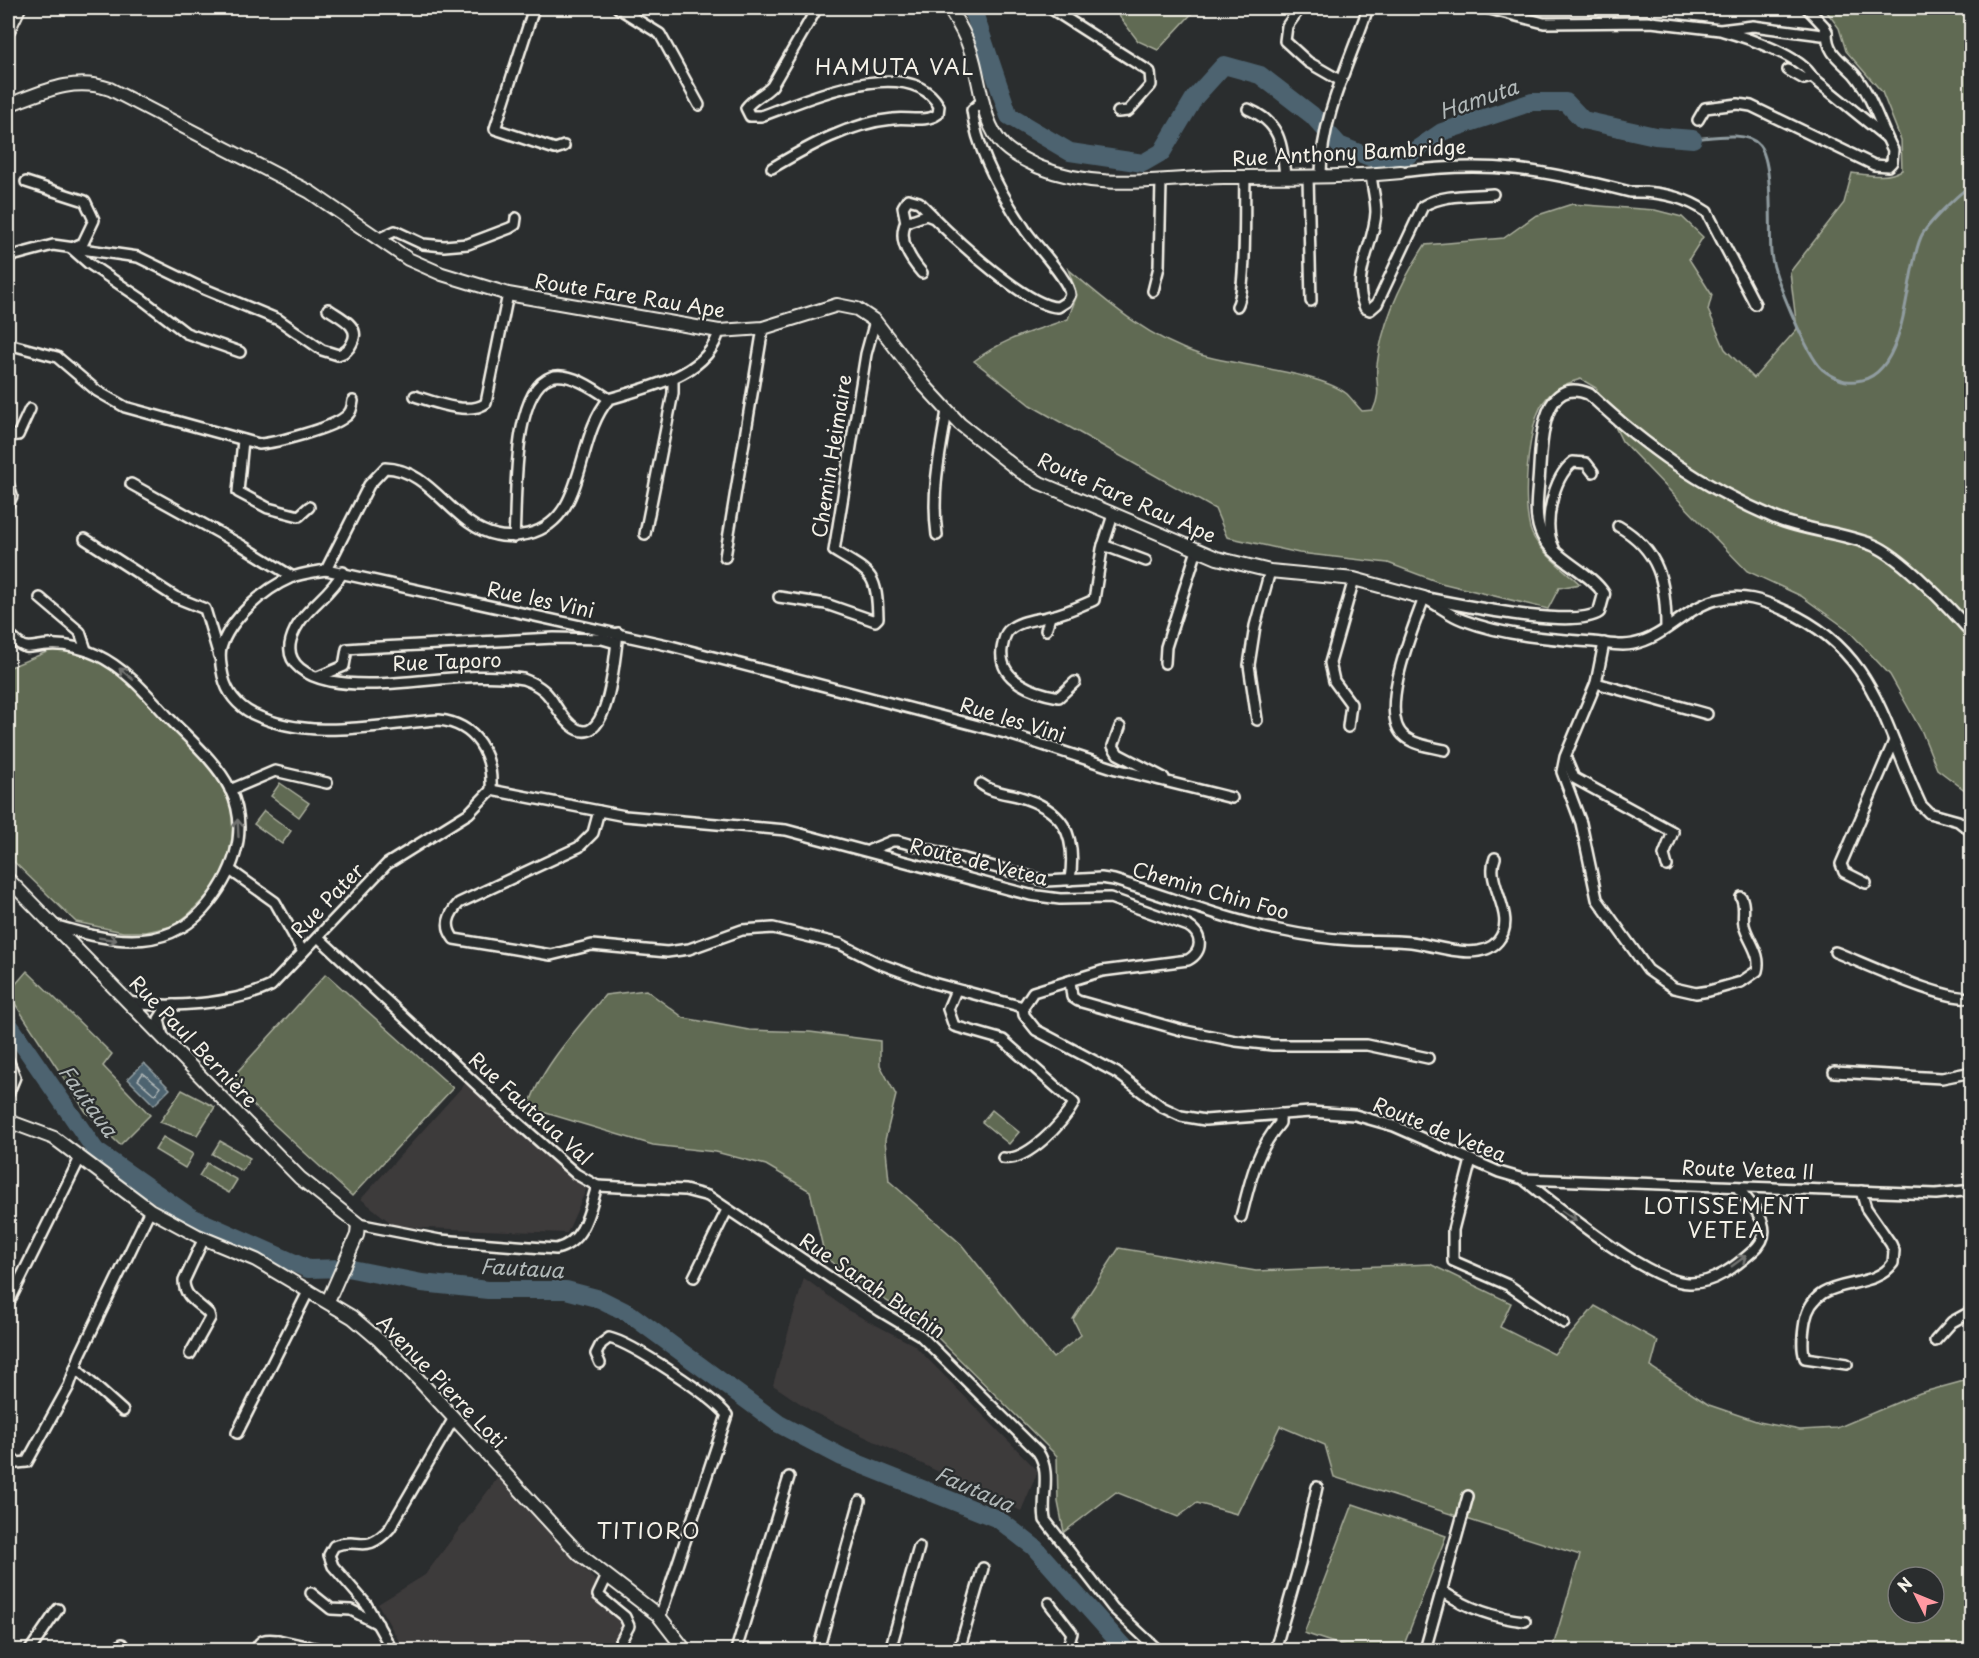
<svg xmlns="http://www.w3.org/2000/svg" width="1979" height="1658" font-family="'Playpen Sans',sans-serif">
	<style>
		.built { fill: #3e3a3b }
		.green { fill: #616b52; stroke: #aaae9d; stroke-width: 1.5; fill-rule: evenodd }
		.water { fill: #4d6370; stroke: #909ca0; stroke-width: 1.5 }
		.lines { fill: none; stroke-linecap: round; stroke-linejoin: round }
		.shore { stroke: #b1b8b8; stroke-width: 1.5 }
		.stream { stroke: #909ca0; stroke-width: 3 }
		.river { stroke: #4d6370; stroke-width: 18 }
		.minor-casing { stroke: #f4f1e8; stroke-width: 14 }
		.tertiary-casing { stroke: #f4f1e8; stroke-width: 15 }
		.secondary-casing { stroke: #f4f1e8; stroke-width: 16 }
		.minor { stroke: #2a2d2e; stroke-width: 9 }
		.tertiary { stroke: #2a2d2e; stroke-width: 10 }
		.secondary { stroke: #2a2d2e; stroke-width: 12 }
		.oneway { stroke: #71726f }
		.labels { text-anchor: middle; dominant-baseline: central; stroke-width: 4.5; stroke-linejoin: round; paint-order: stroke }
		.street-label { font-size: 20px; fill: #f4f1e8; stroke: #2a2d2e }
		.neighbourhood-label { font-size: 21px; letter-spacing: 1.5px; fill: #f4f1e8; stroke: #2a2d2e }
		.water-label { font-size: 21px; font-style: italic; fill: #b1b8b8; stroke: #2a2d2e }
		.quarter-label { font-size: 22px; letter-spacing: 1.5px; fill: #f4f1e8; stroke: #2a2d2e }
	</style>
	<rect width="100%" height="100%" fill="#2a2d2e"/>
	<filter id="ink" filterUnits="userSpaceOnUse"><feTurbulence type="fractalNoise" baseFrequency=".0167" numOctaves="2"/><feDisplacementMap in="SourceGraphic" scale="12" xChannelSelector="R" yChannelSelector="G"/><feConvolveMatrix kernelMatrix="1 2 1 2 8 2 1 2 1" color-interpolation-filters="sRGB"/></filter>
	<g filter="url(#ink)">
		<!-- built -->
		<g class="built">
			<polygon points="472,1076 589,1183 567,1233 396,1227 361,1199"/>
			<polygon points="804,1278 849,1311 914,1345 1038,1471 1021,1511 813,1412 773,1385"/>
			<polygon points="499,1476 508,1489 631,1618 605,1650 404,1650 378,1604 425,1575"/>
		</g>
		<!-- green -->
		<g class="green">
			<polygon points="1113,8 1197,8 1158,50 1138,41"/>
			<path d="M1824,8H1971V820L1968,816L1970,794L1937,769L1922,732L1890,675L1847,629L1801,596L1747,571L1622,441L1596,388L1581,379C1566,383 1552,389 1543,403C1527,426 1521,509 1532,534C1541,553 1565,570 1580,584L1559,588L1548,609L1441,583L1388,563L1299,553L1227,537L1215,509L1030,405L974,361C1006,337 1032,332 1068,319L1077,295L1068,269C1108,303 1149,339 1201,355C1237,366 1320,372 1347,394C1352,399 1357,406 1362,411L1373,410C1382,391 1375,384 1377,365C1382,321 1401,282 1425,245L1504,238L1535,216L1572,204L1655,210L1682,217L1703,237L1689,259L1712,295L1708,310L1725,349L1754,378L1797,329L1790,272L1844,203L1852,173C1870,175 1886,179 1902,170L1901,140L1882,92L1846,51L1839,28Z"/>
			<polygon points="61,646 91,653 114,668 221,777 235,808 234,856 221,881 189,914 173,926 146,932 123,932 76,922 8,856 8,668"/>
			<polygon points="280,783 309,803 299,817 271,796"/>
			<polygon points="264,811 291,831 282,844 254,824"/>
			<polygon points="27,971 110,1052 112,1054 103,1066 150,1115 120,1145 86,1112 8,993"/>
			<polygon points="326,974 453,1088 352,1196 228,1082"/>
			<path d="M646,990L684,1018L749,1030L810,1032L880,1041V1065L896,1095L885,1140L889,1181L961,1244L1053,1358L1081,1335L1073,1319L1119,1248L1256,1271L1430,1264L1511,1303L1500,1327L1554,1354L1595,1306L1658,1341L1651,1367L1709,1405L1759,1422L1800,1430L1837,1428L1920,1393L1971,1379V1650H1552L1580,1555L1334,1477L1325,1445L1280,1426L1237,1514L1197,1503L1178,1517L1116,1492L1064,1532L1058,1502L1057,1456L926,1326L860,1284L825,1257L810,1191L766,1165L716,1152L653,1145L529,1108C536,1073 581,1024 605,995ZM1898,1577H1934V1613H1898Z"/>
			<polygon points="182,1090 215,1107 197,1135 160,1122"/>
			<polygon points="992,1110 1019,1132 1009,1144 982,1122"/>
			<polygon points="163,1137 193,1154 185,1168 155,1150"/>
			<polygon points="220,1141 250,1158 242,1171 212,1154"/>
			<polygon points="207,1163 237,1180 229,1193 199,1176"/>
			<polygon points="1353,1504 1446,1536 1402,1650 1355,1650 1304,1633"/>
		</g>
		<!-- water -->
		<polygon class="water" points="144,1063 170,1089 154,1105 128,1079"/>
		<g class="lines">
			<!-- shore -->
			<polygon class="shore" points="143,1073 160,1087 155,1095 138,1080"/>
			<!-- stream -->
			<path class="stream" d="M1693,139C1710,138 1746,130 1759,145C1774,163 1769,228 1771,253C1773,274 1807,355 1822,369C1827,373 1836,378 1842,380C1846,382 1851,381 1856,381C1909,377 1904,274 1921,237C1926,225 1960,192 1972,185"/>
			<!-- river -->
			<g class="river">
				<polyline points="969,8 973,10 1009,116 1070,152 1143,163 1162,152 1195,97 1224,65 1260,75 1312,115 1339,145 1392,166 1442,132 1532,102 1566,102 1583,120 1655,136 1693,139"/>
				<polyline points="8,1023 96,1151 189,1216 308,1269 347,1268 422,1283 488,1290 566,1290 600,1299 630,1314 779,1424 842,1457 998,1519 1034,1547 1126,1650"/>
			</g>
			<defs>
				<g id="minor">
					<polyline points="534,8 495,129 555,149 564,146"/>
					<polyline points="618,8 660,34 699,105"/>
					<polyline points="1050,8 1150,72 1151,85 1128,111 1118,112"/>
					<polyline points="1300,8 1287,26 1285,41 1308,62 1341,81"/>
					<polyline points="1486,8 1544,23 1651,22 1720,30 1753,26 1822,35 1827,32 1824,26 1807,8"/>
					<path d="M1723,31C1745,37 1802,56 1812,77L1804,79L1788,70"/>
					<polyline points="1812,77 1886,137"/>
					<path d="M1248,109C1281,123 1282,144 1285,177"/>
					<path d="M1698,120L1705,108L1738,104L1751,106L1874,165L1888,166L1892,162L1893,150C1880,126 1872,95 1854,74C1841,60 1827,54 1827,32"/>
					<path d="M772,168C809,146 850,123 893,119C908,117 926,123 938,114L939,106C909,52 804,101 761,116H750L746,108C752,99 765,94 772,86L817,8"/>
					<path d="M1401,172C1491,160 1544,170 1630,192C1658,191 1684,196 1707,212L1755,304"/>
					<path d="M1321,174C1321,116 1350,62 1368,8"/>
					<path d="M1371,174C1372,187 1376,200 1376,212C1375,244 1350,276 1365,308L1370,310L1377,304L1423,206C1443,194 1469,196 1493,194"/>
					<polyline points="1308,177 1311,301"/>
					<polyline points="26,182 85,201 94,220 83,243 74,247"/>
					<polyline points="906,222 903,207 908,199 919,202 933,216"/>
					<polyline points="378,239 395,231 423,244 444,246 468,244 510,228 515,225 516,218"/>
					<polyline points="71,248 88,263 143,300 186,333 240,352"/>
					<path d="M8,257L53,245L138,257L202,288L279,320L322,350L338,355C345,353 349,350 352,343C362,326 339,317 328,309"/>
					<path d="M922,273C910,259 897,240 906,222L926,215L934,218C955,239 1029,308 1058,307L1066,302L1070,295C1070,280 1033,243 1024,228C1001,194 977,151 972,110L983,100"/>
					<polyline points="1153,291 1159,267 1161,182"/>
					<path d="M1237,306C1247,289 1244,203 1245,177"/>
					<path d="M8,344L57,357L97,391L125,407L259,444C276,443 332,428 345,417C351,413 352,408 353,401"/>
					<path d="M415,396C434,402 469,416 486,403L508,294"/>
					<polyline points="8,436 18,435 30,409"/>
					<polyline points="243,440 238,492 268,508 299,516 309,507"/>
					<polyline points="8,483 12,496 8,505"/>
					<polyline points="131,484 241,545 293,577"/>
					<path d="M1618,526C1660,550 1666,583 1666,628"/>
					<polyline points="645,534 673,393 673,378"/>
					<path d="M937,535C931,492 940,453 947,411"/>
					<path d="M514,537C517,503 511,391 551,377C569,371 595,389 609,399"/>
					<polyline points="85,539 175,597 205,609 219,656"/>
					<polyline points="1103,545 1146,561"/>
					<path d="M1554,548C1542,525 1553,478 1573,462L1586,463L1593,472"/>
					<polyline points="725,557 763,328"/>
					<path d="M326,570L369,485L385,468C432,469 452,526 496,535C507,538 517,536 528,534C588,520 574,438 609,399C648,387 708,376 719,331"/>
					<path d="M343,572C329,598 299,611 291,640C284,665 309,677 330,681C389,692 462,669 523,679C556,691 550,706 571,725C609,757 615,652 618,633"/>
					<path d="M779,597L826,604L875,621L878,618C877,573 871,573 834,551L866,354L875,321"/>
					<polyline points="40,598 80,632 86,650"/>
					<polyline points="1046,630 1050,617"/>
					<path d="M8,634C12,637 19,646 26,647C32,648 41,645 48,645C64,644 82,648 97,655C125,668 147,694 168,717C189,739 216,761 230,789C251,832 232,877 203,910C162,955 104,940 54,925"/>
					<path d="M1604,643L1596,683L1565,757L1562,772L1581,823L1597,899L1648,970L1674,988L1696,993L1709,991L1741,982L1757,971C1762,954 1748,941 1744,925C1742,915 1746,906 1741,897"/>
					<polyline points="1165,663 1166,647 1197,550"/>
					<polyline points="318,677 344,666 347,649 361,648 554,638 602,639 616,643"/>
					<path d="M1075,682L1059,697C1035,693 998,681 1002,649C1003,644 1004,635 1008,631C1019,620 1037,620 1051,616C1066,613 1080,606 1094,600L1102,549L1113,515"/>
					<polyline points="1596,683 1707,714"/>
					<polyline points="1257,720 1249,665 1255,626 1270,571"/>
					<polyline points="1120,727 1113,746 1118,754 1164,778"/>
					<polyline points="1348,727 1351,704 1334,681 1330,663 1354,579"/>
					<path d="M1445,750C1432,747 1415,745 1405,737C1376,715 1414,626 1424,598C1438,605 1449,615 1463,620C1505,636 1549,639 1593,642C1606,643 1620,647 1633,644C1665,638 1685,608 1716,600C1742,593 1763,600 1786,611C1876,651 1883,725 1921,805L1929,813L1958,821L1972,832"/>
					<polyline points="1566,759 1574,778 1673,832 1664,855 1667,866"/>
					<path d="M981,784C991,792 1005,793 1017,796C1063,809 1077,833 1070,880"/>
					<polyline points="230,790 275,771 327,783"/>
					<path d="M491,790L625,816L786,830L1030,895L1060,899L1110,898L1188,926C1202,934 1204,951 1188,960L1102,971L1033,992L1023,1007L1024,1015L1036,1030L1117,1073L1162,1107L1181,1116L1205,1120L1310,1112L1355,1115L1394,1126L1499,1172L1523,1179L1936,1194L1972,1190"/>
					<path d="M491,790C493,754 476,724 439,720C377,724 312,742 253,714C238,706 227,693 223,676C221,667 219,657 221,648C229,620 264,589 290,578C301,573 315,572 326,570L667,645L1009,734L1116,769L1232,798"/>
					<path d="M599,811L593,833L579,847L459,903C448,915 444,926 454,939L551,955L592,945L667,952L689,949L742,930L773,928L840,944L878,963L933,983L1023,1007"/>
					<path d="M870,850L892,841H898L1046,881L1101,878L1114,880C1170,897 1223,919 1279,930C1303,935 1328,939 1351,940C1371,941 1391,940 1411,942C1435,945 1479,963 1498,941C1519,916 1484,884 1495,858"/>
					<polyline points="230,870 275,902 303,952"/>
					<polyline points="1866,883 1844,872 1841,864 1894,741"/>
					<path d="M318,937L507,1113L576,1174L597,1186C589,1211 585,1242 556,1249L440,1240L358,1224"/>
					<path d="M1835,952C1864,963 1945,1002 1972,997"/>
					<polyline points="1070,981 1072,997 1078,1001 1181,1030 1236,1041 1273,1045 1367,1045 1428,1058"/>
					<path d="M956,990L948,1009L954,1026L1003,1040L1074,1103C1063,1123 1027,1162 1003,1158"/>
					<path d="M128,1002C169,1009 234,1004 271,986L387,864L469,813L491,790"/>
					<polyline points="163,1037 159,1019 166,1008 174,1005"/>
					<polyline points="8,1060 15,1077 8,1094"/>
					<polyline points="1834,1072 1942,1078 1972,1072"/>
					<polyline points="1471,1160 1453,1230 1453,1261 1508,1285 1564,1323"/>
					<path d="M1523,1179C1557,1206 1648,1282 1689,1283C1714,1284 1736,1266 1753,1251C1779,1229 1752,1206 1737,1187"/>
					<path d="M597,1186L685,1190L708,1196L880,1311L920,1335L1038,1452C1052,1473 1041,1496 1045,1520L1113,1608L1158,1650"/>
					<path d="M1241,1217C1251,1179 1255,1153 1280,1123V1114"/>
					<polyline points="694,1277 727,1210"/>
					<polyline points="8,1304 80,1158"/>
					<polyline points="1935,1341 1952,1322 1972,1311"/>
					<path d="M190,1354L210,1318L209,1314C199,1303 184,1298 184,1281L204,1238"/>
					<path d="M600,1363L596,1354L601,1344L609,1338C632,1343 712,1396 727,1415L660,1617"/>
					<path d="M1847,1364L1805,1358C1801,1347 1803,1333 1805,1321C1815,1271 1871,1295 1893,1263L1894,1251L1891,1244L1866,1208L1861,1191"/>
					<polyline points="75,1368 123,1411"/>
					<polyline points="237,1433 309,1290"/>
					<polyline points="9,1455 17,1463 27,1462 69,1386 80,1355 150,1210"/>
					<polyline points="607,1576 598,1595 625,1617 629,1626 616,1650"/>
					<path d="M1442,1591C1467,1608 1495,1618 1525,1621"/>
					<polyline points="311,1593 331,1609 351,1610 378,1624"/>
					<polyline points="1049,1603 1072,1633 1067,1650"/>
					<polyline points="30,1650 58,1609"/>
					<polyline points="117,1650 122,1644"/>
					<path d="M256,1650C260,1638 266,1639 278,1640"/>
					<polyline points="270,1650 274,1641 278,1640 324,1650"/>
					<path d="M392,1650L366,1604L333,1566L329,1555L334,1546C359,1536 365,1556 390,1528L454,1418"/>
					<polyline points="736,1650 789,1477"/>
					<polyline points="818,1650 860,1501"/>
					<polyline points="890,1650 919,1547"/>
					<polyline points="959,1650 983,1568"/>
					<polyline points="1244,1650 1266,1650"/>
					<polyline points="1275,1650 1300,1563 1317,1487"/>
					<polyline points="1425,1650 1468,1496"/>
				</g>
				<path id="tertiary" d="M1424,598C1458,604 1574,630 1599,612L1604,594C1588,569 1550,559 1540,530C1534,514 1538,492 1539,475C1541,446 1541,374 1589,394C1648,449 1701,486 1775,518C1806,531 1841,532 1873,545C1901,556 1951,609 1972,633"/>
				<g id="secondary">
					<path d="M949,8C958,22 966,36 971,52C981,82 981,123 1004,146C1014,156 1027,161 1039,167C1101,192 1160,178 1224,177C1283,176 1343,178 1401,172"/>
					<polyline points="8,31 19,8"/>
					<path d="M8,105C43,92 73,76 110,89L310,192L408,259L442,274L508,294L719,331L763,328L837,305L857,309L875,321L924,385L960,424L1021,472L1040,483L1217,558L1270,571L1354,579L1424,598"/>
					<polyline points="8,879 300,1178 358,1224 357,1235 328,1301"/>
					<polyline points="8,1121 54,1138 150,1210 198,1236 256,1260 352,1317 379,1340 418,1379 580,1555 658,1615 685,1650"/>
				</g>
			</defs>
			<!-- minor casing -->
			<use href="#minor" class="minor-casing"/>
			<!-- tertiary casing -->
			<use href="#tertiary" class="tertiary-casing"/>
			<!-- secondary casing -->
			<use href="#secondary" class="secondary-casing"/>
			<!-- minor -->
			<use href="#minor" class="minor"/>
			<!-- tertiary -->
			<use href="#tertiary" class="tertiary"/>
			<!-- secondary -->
			<use href="#secondary" class="secondary"/>
		</g>
		<!-- one-way arrows -->
		<defs><path id="oneway-shaft" d="M-6 0H5M1.5-3L5.5 0L1.5 3" fill="none" stroke-width="1.6" stroke-linecap="round" stroke-linejoin="round" transform="scale(1.5)"/></defs>
		<g class="oneway">
			<use href="#oneway-shaft" transform="translate(126 674) rotate(-141)"/>
			<use href="#oneway-shaft" transform="translate(238 828) rotate(-93)"/>
			<use href="#oneway-shaft" transform="translate(108 939) rotate(8)"/>
			<use href="#oneway-shaft" transform="translate(1569 1216) rotate(35)"/>
			<use href="#oneway-shaft" transform="translate(1739 1261) rotate(-36)"/>
		</g>
	</g>
	<g class="labels">
		<!-- street labels -->
		<g class="street-label">
			<text transform="translate(1349 152) rotate(-3)">Rue Anthony Bambridge</text>
			<text transform="translate(630 295) rotate(9)">Route Fare Rau Ape</text>
			<text transform="translate(831 456) rotate(-81)">Chemin Heimaire</text>
			<text transform="translate(1127 497) rotate(24)">Route Fare Rau Ape</text>
			<text transform="translate(541 599) rotate(12)">Rue les Vini</text>
			<text transform="translate(447 661) rotate(-2)">Rue Taporo</text>
			<text transform="translate(1013 719) rotate(17)">Rue les Vini</text>
			<text transform="translate(979 861) rotate(14)">Route de Vetea</text>
			<text transform="translate(1211 890) rotate(16)">Chemin Chin Foo</text>
			<text transform="translate(327 900) rotate(-46)">Rue Pater</text>
			<text transform="translate(194 1041) rotate(46)">Rue Paul Bernière</text>
			<text transform="translate(531 1108) rotate(42)">Rue Fautaua Val</text>
			<text transform="translate(1440 1129) rotate(22)">Route de Vetea</text>
			<text transform="translate(1748 1169) rotate(2)">Route Vetea II</text>
			<text transform="translate(873 1285) rotate(34)">Rue Sarah Buchin</text>
			<text transform="translate(442 1381) rotate(46)">Avenue Pierre Loti</text>
		</g>
		<!-- neighbourhood labels -->
		<g class="neighbourhood-label">
			<text x="895" y="66">HAMUTA VAL</text>
			<text x="1727" y="1205">LOTISSEMENT<tspan x="1727" dy="24">VETEA</tspan></text>
		</g>
		<!-- water labels -->
		<g class="water-label">
			<text transform="translate(1478 98) rotate(-19)">Hamuta</text>
			<text transform="translate(89 1100) rotate(54)">Fautaua</text>
			<text transform="translate(522 1267) rotate(3)">Fautaua</text>
			<text transform="translate(975 1488) rotate(24)">Fautaua</text>
		</g>
		<!-- quarter labels -->
		<g class="quarter-label">
			<text x="649" y="1529">TITIORO</text>
		</g>
	</g>
	<!-- margin -->
	<rect width="1979" height="1658" fill="none" stroke="#2a2d2e" stroke-width="30"/>
	<rect x="15" y="15" width="1949" height="1628" fill="none" stroke="#f4f1e8" stroke-width="2" filter="url(#ink)"/>
	<!-- north arrow -->
	<g transform="translate(1916 1595) rotate(313)"><circle r="28" fill="#2a2d2e" stroke="#7b7b78" stroke-width="1.5"/>
	<path d="M0-4.5L10 22L0 15L-10 22Z" fill="#ff9aa2"/>
	<text y="-9" font-size="16" font-weight="bold" text-anchor="middle" fill="#f4f1e8">N</text>
	</g>
</svg>
